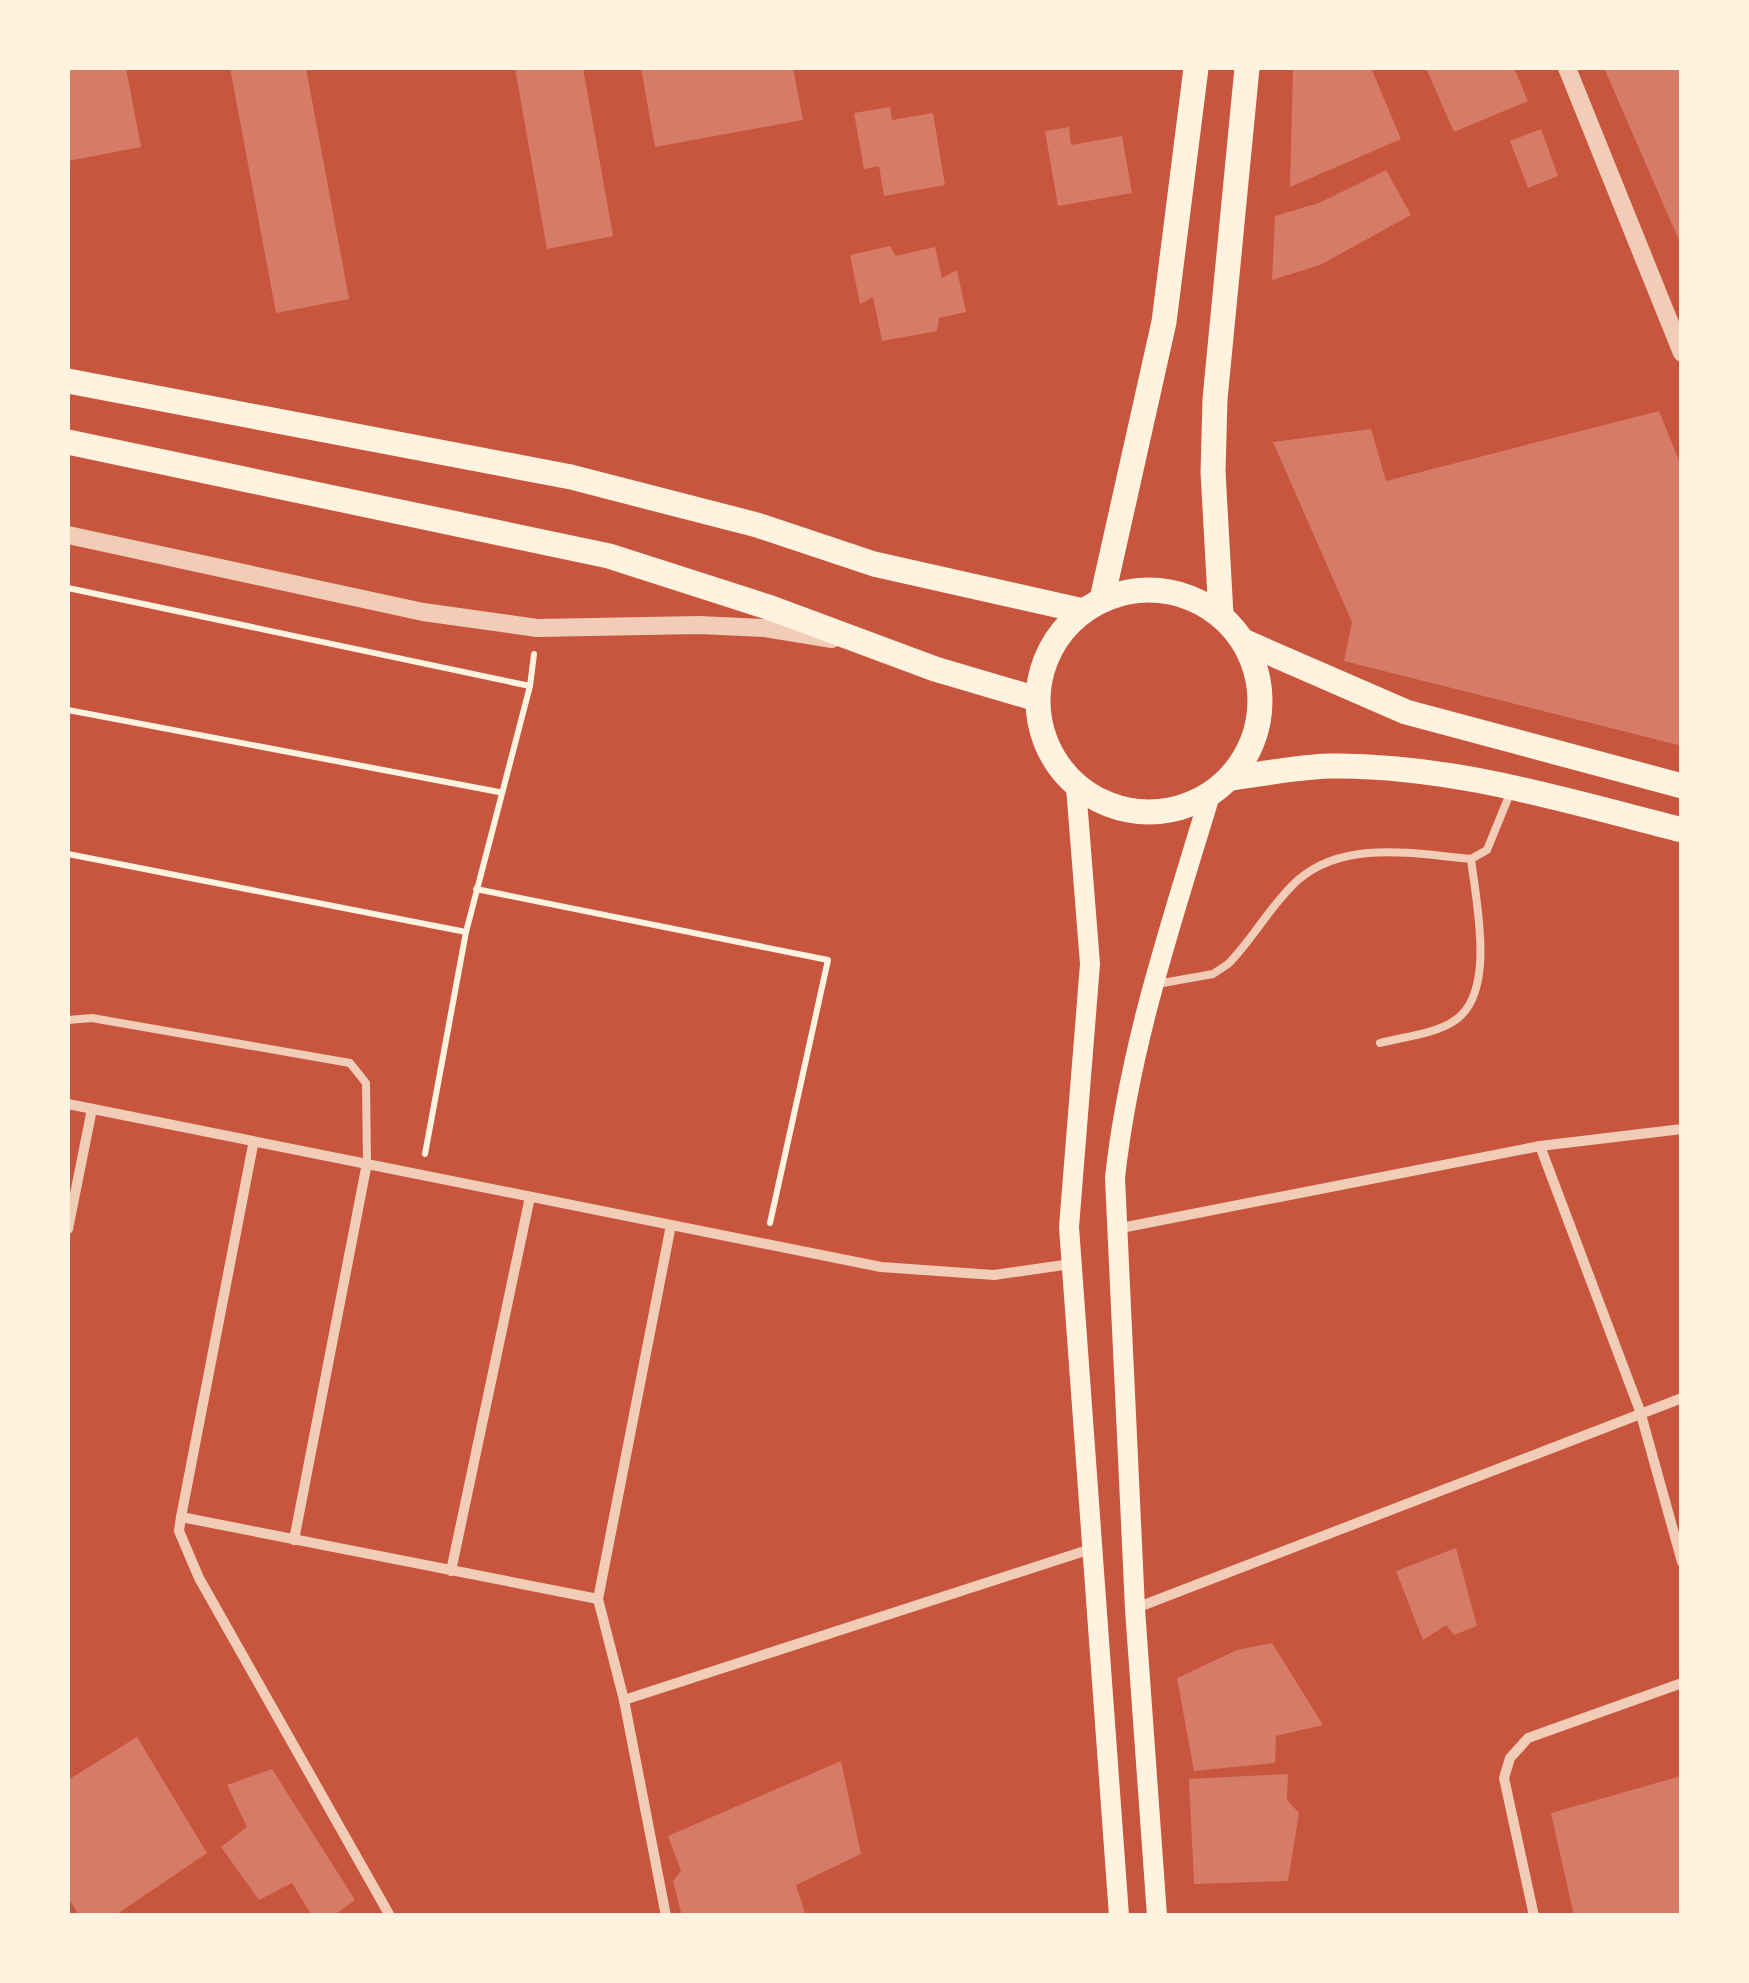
<svg xmlns="http://www.w3.org/2000/svg" width="1749" height="1983" font-family="Ubuntu,sans-serif">
	<style>
		.building { fill: #d67c66 }
		.lines { fill: none; stroke-linecap: round; stroke-linejoin: round }
		.path { stroke: #fff3e0; stroke-width: 6 }
		.service { stroke: #f1ccb7; stroke-width: 8 }
		.minor { stroke: #f1ccb7; stroke-width: 10 }
		.tertiary { stroke: #f1ccb7; stroke-width: 18 }
		.secondary { stroke: #fff3e0; stroke-width: 20 }
		.primary { stroke: #fff3e0; stroke-width: 25 }
	</style>
	<rect width="100%" height="100%" fill="#c8553d"/>
	<!-- building -->
	<g class="building">
		<polygon points="68,68 126,68 141,147 68,161"/>
		<polygon points="230,68 306,68 349,299 276,313"/>
		<polygon points="515,68 583,68 613,236 547,249"/>
		<polygon points="641,68 793,68 803,120 655,147"/>
		<polygon points="1293,68 1371,68 1401,139 1290,187"/>
		<polygon points="1426,68 1514,68 1528,101 1454,132"/>
		<polygon points="1604,68 1682,68 1682,247"/>
		<polygon points="890,107 892,120 933,113 945,185 884,196 879,166 864,169 854,113"/>
		<polygon points="1069,127 1071,145 1122,136 1132,193 1058,206 1045,131"/>
		<polygon points="1541,129 1558,176 1528,188 1510,141"/>
		<polygon points="1386,170 1411,215 1320,265 1272,280 1275,216 1319,203"/>
		<polygon points="890,246 896,256 935,247 942,278 957,270 966,312 939,318 937,331 882,341 873,297 860,304 850,255"/>
		<polygon points="1659,411 1682,468 1682,746 1344,661 1352,622 1273,442 1371,429 1386,481"/>
		<polygon points="1456,1548 1477,1626 1454,1635 1446,1625 1423,1640 1396,1571"/>
		<polygon points="1272,1643 1323,1725 1276,1736 1275,1763 1194,1771 1177,1678 1237,1650"/>
		<polygon points="137,1737 207,1853 114,1916 79,1916 68,1897 68,1780"/>
		<polygon points="841,1761 861,1854 796,1885 806,1916 682,1916 673,1881 681,1871 668,1836"/>
		<polygon points="272,1769 355,1900 333,1916 312,1916 292,1883 259,1900 221,1847 247,1827 227,1785"/>
		<polygon points="1288,1774 1287,1800 1299,1813 1288,1881 1194,1884 1189,1779"/>
		<polygon points="1681,1776 1682,1916 1574,1916 1551,1813"/>
	</g>
	<g class="lines">
		<!-- path -->
		<g class="path">
			<polyline points="68,588 530,686"/>
			<polyline points="68,710 499,792"/>
			<polyline points="68,854 466,932"/>
			<polyline points="476,889 828,960 770,1223"/>
			<polyline points="425,1154 466,932 530,686 534,654"/>
		</g>
		<!-- service -->
		<g class="service">
			<path d="M1157,984L1213,974L1228,964C1253,939 1271,904 1298,880C1345,839 1414,854 1471,859L1487,850L1511,791"/>
			<polyline points="68,1020 92,1018 350,1063 366,1083 367,1163"/>
			<path d="M1380,1043C1402,1037 1435,1034 1454,1021C1497,994 1476,902 1471,859"/>
		</g>
		<!-- minor -->
		<g class="minor">
			<polyline points="68,1104 881,1267 994,1275 1071,1264"/>
			<polyline points="1540,1146 1640,1411 1682,1562"/>
			<polyline points="68,1229 92,1109"/>
			<polyline points="1116,1229 1540,1146 1682,1129"/>
			<polyline points="181,1517 253,1145"/>
			<polyline points="294,1540 367,1163"/>
			<polyline points="451,1571 530,1197"/>
			<polyline points="1136,1608 1682,1398"/>
			<polyline points="624,1700 1094,1548"/>
			<polyline points="390,1916 199,1578 179,1531 181,1517 598,1599"/>
			<polyline points="666,1916 624,1700 598,1599 671,1225"/>
			<polyline points="1534,1916 1504,1778 1510,1758 1528,1738 1682,1683"/>
		</g>
		<!-- tertiary -->
		<g class="tertiary">
			<polyline points="1567,68 1682,353"/>
			<polyline points="68,535 423,612 537,628 699,625 765,628 832,639"/>
		</g>
		<!-- secondary -->
		<g class="secondary">
			<polyline points="1076,787 1090,964 1069,1227 1119,1916"/>
			<path d="M1157,1916L1135,1609L1115,1178C1129,1047 1172,921 1210,795"/>
		</g>
		<!-- primary -->
		<g class="primary">
			<polyline points="68,381 571,477 757,525 874,564 1083,611"/>
			<polyline points="68,442 609,556 771,608 935,669 1037,699"/>
			<circle cx="1149" cy="701" r="111"/>
			<polyline points="1102,599 1164,322 1196,68"/>
			<polyline points="1221,615 1213,472 1215,399 1247,68"/>
			<polyline points="1243,641 1406,712 1682,786"/>
			<path d="M1230,778C1263,774 1297,767 1329,766C1449,764 1567,801 1682,830"/>
		</g>
	</g>
	<!-- border -->
	<rect width="1749" height="1983" fill="none" stroke="#fff3e0" stroke-width="140"/>
</svg>
